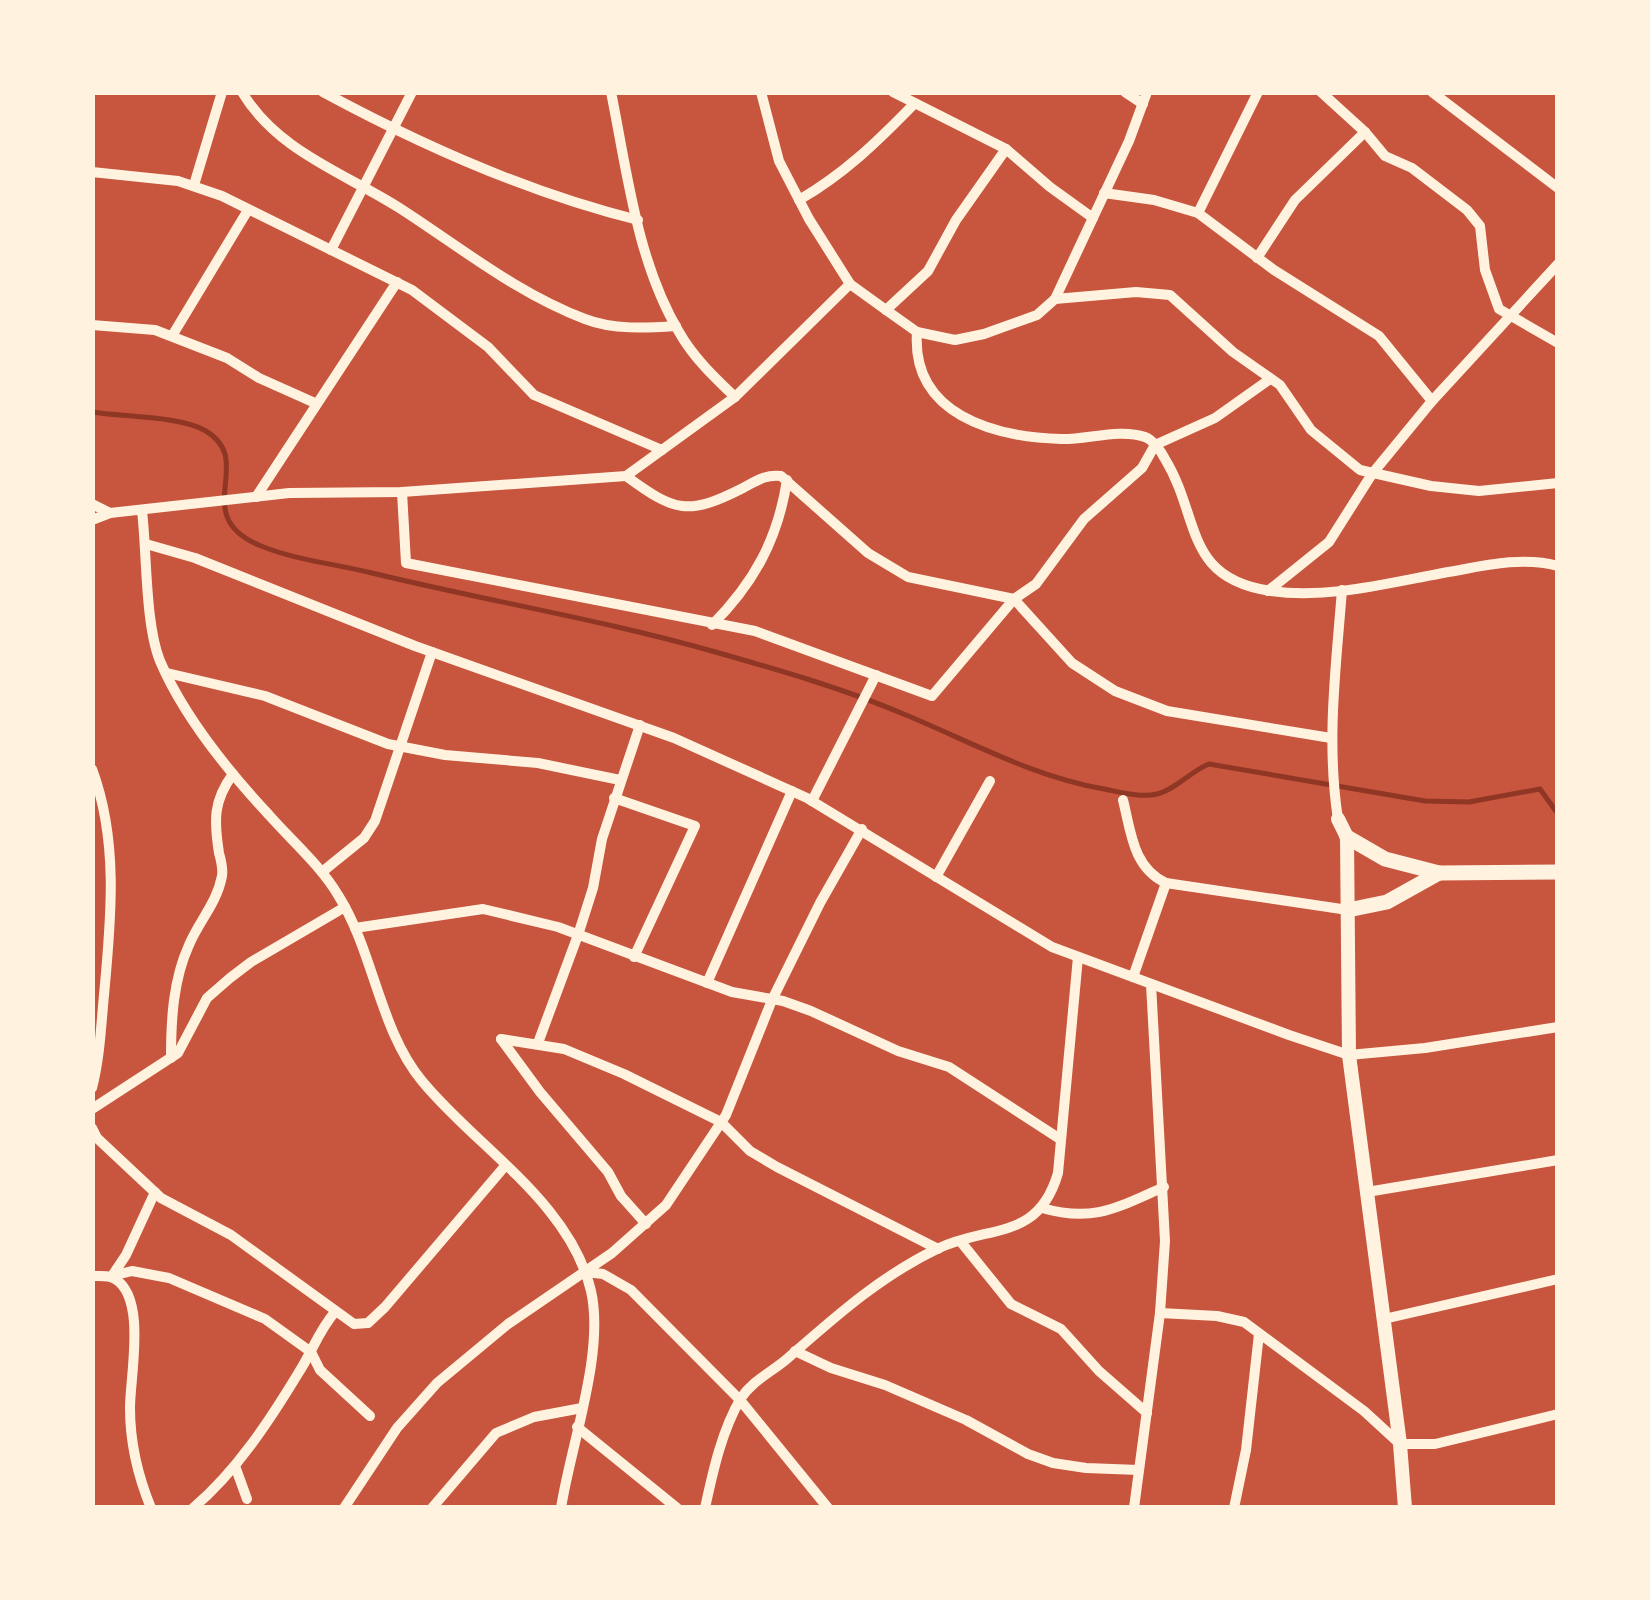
<svg xmlns="http://www.w3.org/2000/svg" width="1650" height="1600" font-family="'DejaVu Sans',sans-serif">
	<style>
		.lines { fill: none; stroke-linecap: round; stroke-linejoin: round }
		.stream { stroke: #8f3625; stroke-width: 5 }
		.minor { stroke: #fff3e0; stroke-width: 10 }
		.tertiary { stroke: #fff3e0; stroke-width: 14 }
		.secondary { stroke: #fff3e0; stroke-width: 15 }
	</style>
	<rect width="100%" height="100%" fill="#c8553d"/>
	<g class="lines">
		<!-- stream -->
		<path class="stream" d="M92,412C123,417 178,416 204,430C259,460 186,516 261,546C295,560 336,564 372,573C487,601 604,620 719,653C782,671 845,689 906,715C971,742 1034,777 1104,789C1120,792 1141,798 1157,794C1175,790 1191,771 1209,764L1425,801L1469,802L1540,789L1558,814"/>
		<!-- minor -->
		<g class="minor">
			<path d="M242,92C278,152 345,173 401,209C460,247 518,294 585,319C613,330 647,328 676,326"/>
			<path d="M323,92C423,146 528,193 638,220"/>
			<path d="M611,92C627,171 637,262 679,332C693,357 714,377 735,397"/>
			<polyline points="761,92 779,161 809,219 850,284 886,310 917,332 955,340 984,334 1037,315 1055,299 1129,141 1147,92"/>
			<polyline points="893,92 1006,149 1050,187 1093,218"/>
			<polyline points="1125,92 1143,104"/>
			<polyline points="1321,92 1365,132 1385,156 1412,168 1467,210 1480,226 1485,270 1499,309 1558,343"/>
			<polyline points="1432,92 1558,188"/>
			<polyline points="92,172 178,181 222,196 412,290 488,347 534,395 662,450"/>
			<polyline points="194,185 222,92"/>
			<polyline points="1104,193 1154,200 1198,213 1274,270 1379,336 1432,401"/>
			<path d="M799,200C844,174 877,142 913,105"/>
			<polyline points="1198,213 1258,92"/>
			<polyline points="331,250 412,92"/>
			<polyline points="1257,258 1295,200 1365,132"/>
			<polyline points="1055,299 1136,292 1170,295 1233,352 1280,385 1311,430 1360,470 1431,486 1479,491 1558,483"/>
			<polyline points="886,310 928,271 956,220 1006,149"/>
			<polyline points="92,325 155,330 227,358 259,378 315,403"/>
			<path d="M917,332C911,414 993,437 1061,439C1086,440 1120,428 1145,437C1153,440 1161,451 1165,459C1201,518 1183,578 1271,591C1332,600 1399,580 1460,570C1491,564 1526,557 1558,566"/>
			<polyline points="172,336 248,210"/>
			<path d="M626,476C675,512 688,516 743,488C756,481 766,474 781,476L868,553L908,577L1014,599L1072,663L1115,691L1167,711L1331,738"/>
			<polyline points="402,492 406,563 755,631 932,696 1014,599 1036,584 1084,519 1142,468 1155,445 1215,418 1270,379"/>
			<polyline points="256,497 397,282"/>
			<polyline points="92,504 110,513"/>
			<path d="M142,511C147,552 145,624 160,661C183,715 229,772 269,815C292,841 320,865 338,895C374,952 379,1029 422,1081C476,1147 570,1202 591,1291C605,1353 571,1444 561,1508"/>
			<polyline points="92,520 110,513 289,493 402,492 626,476 735,397 850,284"/>
			<polyline points="146,544 195,558 415,646 674,738 807,798 1052,947 1289,1035 1349,1055 1425,1048 1558,1027"/>
			<polyline points="1268,591 1329,542 1372,474 1432,401 1558,264"/>
			<path d="M712,625C754,583 778,539 787,480"/>
			<polyline points="167,673 265,696 388,744 445,755 538,763 620,780"/>
			<path d="M92,769C119,841 111,920 104,995C101,1026 100,1057 92,1088"/>
			<polyline points="614,798 695,826 634,957"/>
			<path d="M1123,800C1131,832 1133,868 1166,883L1348,910"/>
			<polyline points="812,801 876,675"/>
			<path d="M1338,819C1326,742 1336,667 1342,590"/>
			<polyline points="322,872 364,838 375,821 432,652"/>
			<polyline points="936,877 990,781"/>
			<polyline points="355,928 483,909 558,927 732,992 783,1001 811,1011 898,1051 949,1067 1060,1139"/>
			<polyline points="1133,977 1166,883"/>
			<polyline points="707,983 792,791"/>
			<polyline points="501,1039 564,1049 624,1074 721,1122 750,1151 777,1167 938,1249"/>
			<polyline points="501,1039 540,1092 608,1172 621,1196 646,1224"/>
			<polyline points="538,1043 578,935 593,888 602,839 640,725"/>
			<path d="M171,1058C171,1020 173,980 189,945C199,921 217,903 222,876C223,869 221,860 219,853C214,821 213,801 233,774"/>
			<polyline points="92,1109 178,1053 207,998 230,978 251,962 345,907"/>
			<polyline points="92,1128 97,1138 161,1198 231,1235 354,1324 368,1323 385,1307 505,1166"/>
			<polyline points="1367,1192 1558,1160"/>
			<path d="M1042,1208C1094,1223 1118,1207 1164,1187"/>
			<polyline points="961,1242 1011,1304 1061,1329 1099,1371 1147,1413"/>
			<polyline points="586,1272 603,1274 631,1290 740,1400 828,1508"/>
			<path d="M92,1276C101,1276 109,1275 115,1279C147,1298 130,1376 130,1408C130,1443 137,1474 151,1508"/>
			<polyline points="112,1276 132,1271 169,1278 265,1319 311,1352 320,1370 370,1416"/>
			<polyline points="112,1276 126,1255 155,1192"/>
			<polyline points="1160,1313 1217,1316 1244,1322 1364,1411 1400,1444 1435,1444 1558,1414"/>
			<polyline points="1384,1319 1558,1279"/>
			<polyline points="795,1351 831,1368 885,1385 966,1420 1028,1454 1053,1463 1086,1468 1139,1470"/>
			<polyline points="577,1427 677,1508"/>
			<polyline points="235,1466 247,1499"/>
			<path d="M193,1508C236,1472 270,1420 299,1372C312,1352 319,1330 335,1312"/>
			<polyline points="344,1508 397,1428 437,1383 508,1324 612,1253 666,1205 726,1115 772,1000 820,903 862,829"/>
			<polyline points="432,1508 496,1433 534,1417 582,1408"/>
			<path d="M705,1508C713,1471 722,1430 741,1398C753,1380 772,1372 788,1358C835,1317 879,1277 937,1249C989,1224 1038,1242 1058,1173L1078,957"/>
			<polyline points="1134,1508 1160,1313 1165,1241 1151,984"/>
			<polyline points="1234,1508 1246,1450 1259,1334"/>
		</g>
		<!-- tertiary -->
		<polyline class="tertiary" points="1338,819 1347,837 1349,1055 1400,1444 1405,1508"/>
		<!-- secondary -->
		<g class="secondary">
			<polyline points="1347,837 1385,859 1439,873 1558,872"/>
			<polyline points="1348,910 1387,902 1439,873"/>
		</g>
	</g>
	<!-- border -->
	<rect width="1650" height="1600" fill="none" stroke="#fff3e0" stroke-width="190"/>
</svg>
